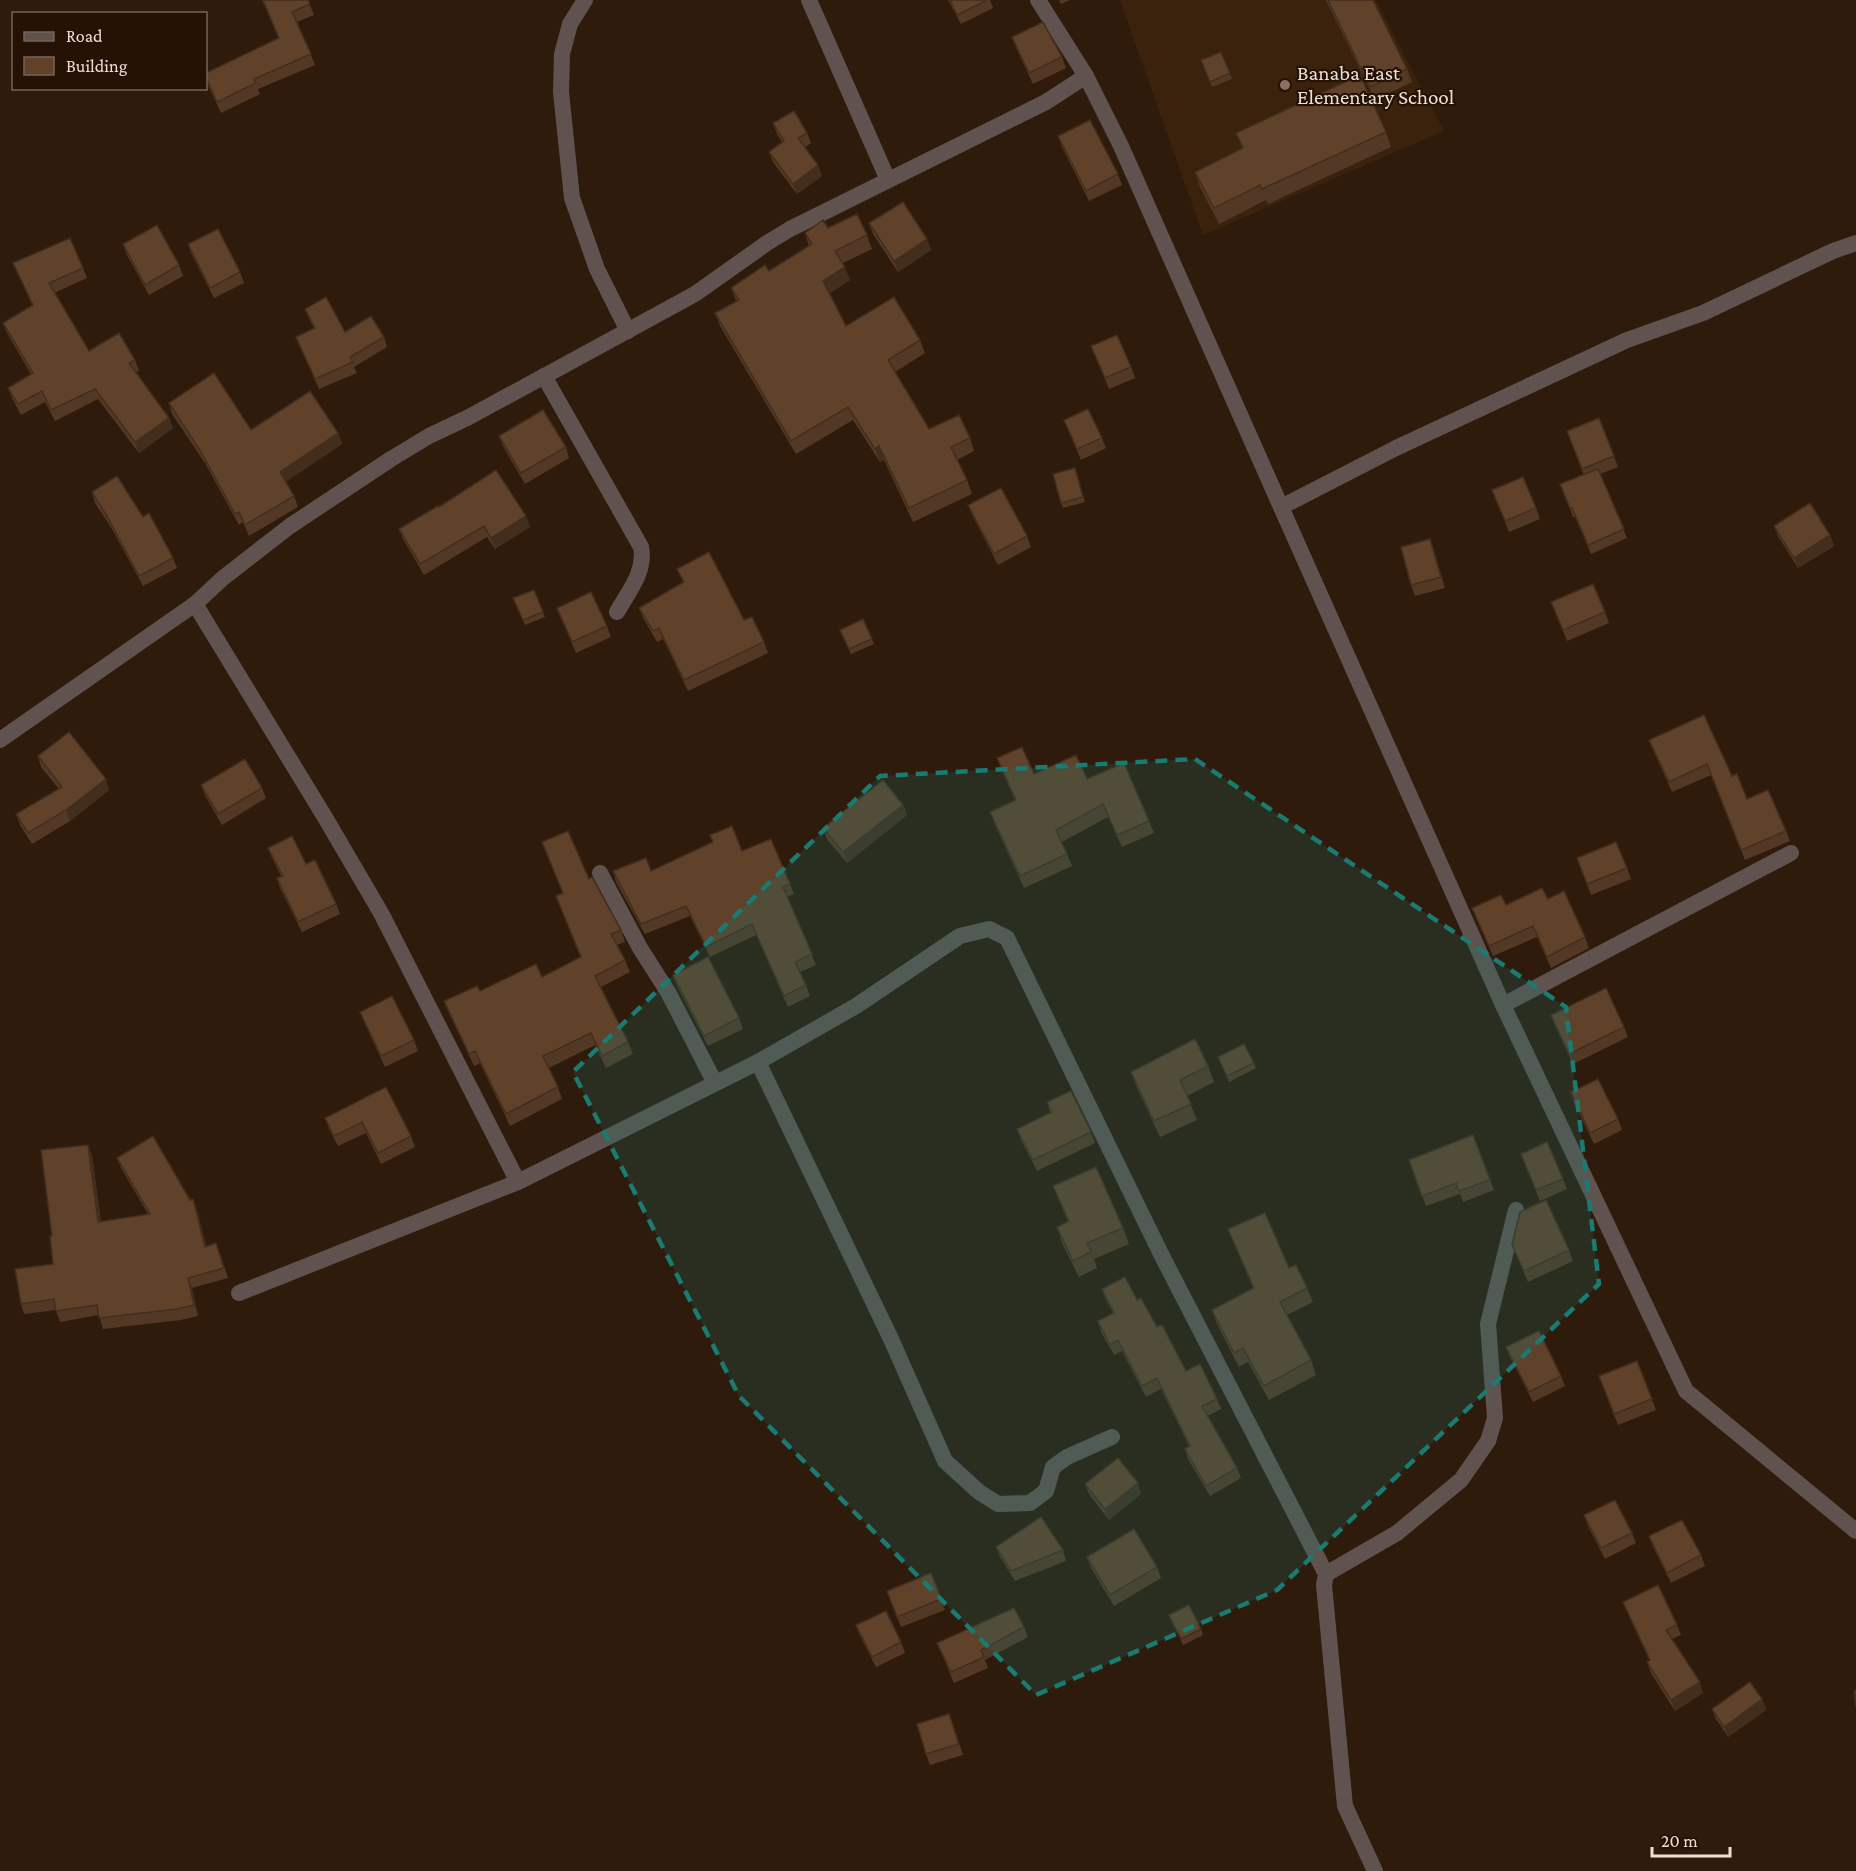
<svg xmlns="http://www.w3.org/2000/svg" width="1856" height="1871" font-family="'Crimson Pro',serif">
	<style>
		.built { fill: #3b220d }
		.lines { fill: none; stroke-linecap: round; stroke-linejoin: round }
		.minor { stroke: #60534f; stroke-width: 16 }
		.wall { fill: #533925 }
		.shaded-wall { fill: #432e1e }
		.building { fill: #60422b; stroke: #432e1e; stroke-width: 1.5 }
		.marked { fill: #1a7b73; fill-opacity: 0.2; stroke: #1a7b73; stroke-width: 4.5; stroke-dasharray: 12 8; stroke-linejoin: round }
		.education-dot { fill: #8d6e63; stroke: #251204; stroke-width: 2 }
		.labels { text-anchor: middle; dominant-baseline: central; stroke-width: 4.5; stroke-linejoin: round; paint-order: stroke }
		.poi-label { font-size: 21px; fill: #eddfd5; stroke: #251204; text-anchor: start }
	</style>
	<rect width="100%" height="100%" fill="#2f1b0c"/>
	<!-- built -->
	<polygon class="built" points="1120,0 1376,0 1444,131 1203,235"/>
	<g class="lines">
		<!-- minor -->
		<g class="minor">
			<polyline points="585,0 570,24 562,54 561,92 572,198 597,269 628,331"/>
			<polyline points="809,0 888,180"/>
			<polyline points="1038,0 1086,76 1121,146 1281,507"/>
			<path d="M544,376L641,547C646,571 629,591 617,612"/>
			<polyline points="195,604 326,819 381,913 518,1182 758,1062 856,1006 960,936 989,929 1007,938 1161,1254 1326,1574 1324,1585 1345,1806 1375,1871"/>
			<polyline points="0,740 195,604 223,578 290,526 391,459 429,436 469,417 695,294 767,243 790,229 1046,102 1086,76"/>
			<polyline points="1791,853 1503,1005 1281,507 1396,448 1627,340 1703,313 1833,251 1856,243"/>
			<polyline points="600,873 640,948 668,992 715,1083"/>
			<polyline points="1503,1005 1686,1391 1856,1531"/>
			<polyline points="758,1062 891,1339 945,1461 979,1492 998,1504 1030,1503 1046,1491 1053,1467 1067,1457 1112,1437"/>
			<polyline points="239,1293 518,1182"/>
			<polyline points="1326,1574 1397,1533 1461,1480 1488,1441 1495,1418 1488,1324 1516,1210"/>
		</g>
	</g>
	<!-- wall -->
	<g class="wall">
		<polygon points="262,0 308,0 314,15 297,22 315,65 258,89 260,94 221,113 208,85 206,79 206,73 279,39"/>
		<polygon points="948,0 990,0 993,8 961,24"/>
		<polygon points="1059,0 1070,0 1061,4"/>
		<polygon points="1326,0 1373,0 1407,69 1412,82 1375,100"/>
		<polygon points="1012,37 1062,57 1066,68 1033,84 1016,48"/>
		<polygon points="1221,52 1232,79 1212,87 1201,60"/>
		<polygon points="773,123 807,133 811,143 805,147 818,165 822,176 797,194 773,162 769,152 782,142 777,134"/>
		<polygon points="1386,132 1391,147 1268,204 1266,200 1219,224 1200,187 1195,172 1242,148 1236,133"/>
		<polygon points="1058,136 1118,174 1122,185 1089,201 1062,147"/>
		<polygon points="869,223 927,239 931,250 898,272 873,234"/>
		<polygon points="828,228 867,235 872,249 843,263 850,280 830,293 846,326 920,340 925,353 895,372 929,429 970,438 974,451 957,460 967,480 972,494 913,522 884,460 880,462 853,420 796,454 720,326 715,313 736,301 731,288 769,271 809,246 805,233"/>
		<polygon points="123,244 179,265 183,276 149,295 127,255"/>
		<polygon points="188,244 240,272 244,283 214,298 192,255"/>
		<polygon points="13,263 83,268 87,278 54,293 89,351 135,360 139,371 136,372 169,418 173,428 139,453 98,399 55,421 45,402 21,415 12,398 8,388 31,374 7,333 3,323 32,305"/>
		<polygon points="305,309 345,332 384,337 387,347 354,367 357,373 319,389 296,337 314,328 309,319"/>
		<polygon points="1091,346 1131,367 1135,378 1109,389"/>
		<polygon points="169,403 251,430 338,433 342,444 285,482 294,496 298,507 249,536 243,522 239,525 205,463 172,414"/>
		<polygon points="1064,420 1102,438 1106,448 1081,460"/>
		<polygon points="1567,431 1614,456 1618,467 1600,474 1627,538 1591,554 1575,517 1573,517 1560,484 1584,475"/>
		<polygon points="499,436 566,447 569,458 525,484 503,446"/>
		<polygon points="1077,473 1085,502 1063,508 1061,503"/>
		<polygon points="1492,490 1536,508 1540,519 1509,532"/>
		<polygon points="92,492 143,517 173,558 177,568 143,586 112,529 95,503"/>
		<polygon points="968,505 1027,536 1031,547 998,565 972,515"/>
		<polygon points="439,507 526,516 530,527 495,549 487,537 424,575 403,539 399,529"/>
		<polygon points="1774,526 1830,535 1834,546 1798,568 1778,536"/>
		<polygon points="1430,539 1445,588 1415,596 1411,585"/>
		<polygon points="677,569 744,620 764,642 768,653 688,691 663,639 657,642 643,618 639,608 683,582"/>
		<polygon points="534,590 545,617 525,625 515,603"/>
		<polygon points="1551,602 1605,612 1609,623 1567,641"/>
		<polygon points="557,608 607,626 611,637 576,653"/>
		<polygon points="840,630 872,639 874,644 851,654"/>
		<polygon points="1649,740 1732,776 1747,799 1786,831 1790,841 1745,860 1711,775 1672,792 1653,750"/>
		<polygon points="38,756 109,790 70,821 32,844 20,825 16,814 59,789 41,767"/>
		<polygon points="997,758 1034,774 1087,779 1149,821 1154,833 1122,847 1108,817 1062,842 1072,866 1024,888 995,825 990,812 1015,801"/>
		<polygon points="201,785 262,788 266,798 222,825 205,795"/>
		<polygon points="903,805 907,815 847,863 827,839 823,828"/>
		<polygon points="542,842 589,879 621,930 625,942 617,945 625,960 630,972 601,987 628,1042 633,1054 606,1068 595,1045 549,1068 558,1087 562,1099 510,1126 480,1063 474,1066 449,1013 444,1001 480,991 542,977 580,957 556,896 563,893"/>
		<polygon points="268,848 336,904 340,914 302,932 280,888 277,878 281,876 272,858"/>
		<polygon points="742,851 790,884 794,894 787,897 816,965 800,972 806,985 810,996 788,1007 756,935 710,957 690,916 645,934 616,882 613,871 651,871"/>
		<polygon points="1577,858 1627,868 1631,879 1591,895"/>
		<polygon points="1548,899 1585,937 1589,948 1551,968 1537,937 1493,956 1472,908 1506,905"/>
		<polygon points="673,975 739,1018 743,1029 708,1046 677,986"/>
		<polygon points="360,1012 414,1040 418,1051 385,1067 364,1022"/>
		<polygon points="1551,1015 1624,1027 1628,1037 1573,1064 1555,1026"/>
		<polygon points="1218,1057 1254,1063 1256,1068 1229,1082"/>
		<polygon points="1208,1066 1214,1082 1187,1096 1197,1120 1160,1137 1137,1088 1131,1072"/>
		<polygon points="386,1087 411,1136 415,1147 381,1164 366,1133 338,1146 329,1129 325,1118"/>
		<polygon points="1571,1092 1618,1119 1622,1130 1594,1144 1574,1103"/>
		<polygon points="1047,1102 1091,1132 1095,1143 1037,1171 1021,1140 1017,1129 1050,1113"/>
		<polygon points="1473,1135 1494,1190 1463,1202 1460,1194 1426,1206 1409,1160"/>
		<polygon points="1521,1154 1563,1179 1567,1189 1540,1201"/>
		<polygon points="92,1155 101,1222 148,1214 121,1168 117,1158 190,1200 193,1199 197,1210 206,1246 220,1254 228,1278 192,1288 198,1316 181,1320 103,1329 99,1315 60,1322 56,1310 24,1314 21,1304 53,1264 52,1236"/>
		<polygon points="1053,1186 1123,1228 1129,1244 1094,1259 1097,1268 1079,1277 1062,1243 1057,1227 1068,1222"/>
		<polygon points="1228,1229 1289,1268 1307,1288 1313,1302 1287,1315 1311,1360 1316,1375 1269,1400 1248,1362 1239,1367 1217,1324 1212,1310 1253,1288"/>
		<polygon points="1512,1245 1569,1250 1573,1261 1528,1282"/>
		<polygon points="1102,1289 1137,1300 1157,1327 1186,1371 1217,1399 1221,1409 1207,1416 1237,1468 1241,1478 1210,1496 1188,1459 1185,1449 1189,1446 1161,1389 1146,1397 1122,1351 1114,1355 1101,1332 1098,1321 1113,1313 1106,1300"/>
		<polygon points="1506,1347 1561,1376 1565,1386 1533,1402 1510,1357"/>
		<polygon points="1637,1361 1656,1410 1618,1425 1599,1376"/>
		<polygon points="1085,1484 1141,1494 1109,1520 1089,1494"/>
		<polygon points="1584,1515 1632,1533 1636,1543 1605,1559 1588,1526"/>
		<polygon points="1649,1536 1701,1555 1705,1566 1671,1583 1653,1547"/>
		<polygon points="996,1547 1063,1550 1066,1561 1015,1581 1000,1557"/>
		<polygon points="1087,1557 1157,1567 1161,1578 1114,1606 1091,1568"/>
		<polygon points="931,1573 945,1610 901,1627 887,1591"/>
		<polygon points="1623,1602 1677,1625 1681,1635 1672,1639 1703,1693 1675,1711 1651,1673 1647,1662 1650,1661 1627,1612"/>
		<polygon points="1169,1615 1201,1629 1203,1635 1183,1645"/>
		<polygon points="856,1625 901,1642 905,1653 876,1667 860,1636"/>
		<polygon points="1024,1627 1028,1637 985,1660 988,1668 954,1683 937,1643"/>
		<polygon points="1762,1699 1766,1710 1728,1737 1716,1719 1712,1709"/>
		<polygon points="953,1724 963,1755 930,1765 926,1754"/>
	</g>
	<!-- shaded-wall -->
	<g class="shaded-wall">
		<polygon points="818,165 822,176 797,194 793,184"/>
		<polygon points="927,239 931,250 898,272 894,261"/>
		<polygon points="845,267 850,280 828,294 823,281"/>
		<polygon points="169,418 173,428 139,453 135,442"/>
		<polygon points="338,433 342,444 284,483 280,472"/>
		<polygon points="879,446 884,460 880,462 875,449"/>
		<polygon points="526,516 530,527 495,549 491,538"/>
		<polygon points="1830,535 1834,546 1798,568 1794,558"/>
		<polygon points="1430,539 1434,550 1445,588 1441,577"/>
		<polygon points="106,779 109,790 70,821 66,810"/>
		<polygon points="903,805 907,815 847,863 843,852"/>
		<polygon points="88,1145 92,1155 102,1233 98,1222"/>
		<polygon points="193,1199 197,1210 209,1257 205,1247"/>
		<polygon points="188,1278 192,1288 198,1316 194,1305"/>
		<polygon points="1138,1483 1141,1494 1109,1520 1105,1509"/>
		<polygon points="1700,1682 1703,1693 1675,1711 1671,1700"/>
		<polygon points="1762,1699 1766,1710 1728,1737 1724,1727"/>
	</g>
	<!-- building -->
	<g class="building">
		<polygon points="263,0 308,0 310,4 292,12 311,54 254,79 256,83 217,102 206,78 206,73 279,38"/>
		<polygon points="950,0 987,0 957,15"/>
		<polygon points="1328,0 1373,0 1407,69 1370,87"/>
		<polygon points="1043,22 1062,57 1029,73 1012,37"/>
		<polygon points="1221,52 1230,73 1210,82 1201,60"/>
		<polygon points="1360,75 1386,132 1262,189 1260,185 1214,208 1195,172 1243,148 1236,133"/>
		<polygon points="794,111 807,133 798,138 818,165 793,184 769,152 784,141 773,123"/>
		<polygon points="1090,120 1118,174 1086,191 1058,136"/>
		<polygon points="903,202 927,239 894,261 869,223"/>
		<polygon points="857,214 867,235 835,251 845,267 823,281 846,326 894,297 920,340 888,360 929,429 959,415 970,438 951,447 967,480 909,508 879,446 875,449 848,407 791,441 715,313 739,300 731,288 765,265 769,271 812,244 805,233 823,220 828,228"/>
		<polygon points="157,225 179,265 145,285 123,244"/>
		<polygon points="218,229 240,272 210,288 188,244"/>
		<polygon points="70,238 83,268 49,283 89,351 119,333 135,360 129,363 169,418 135,442 95,389 51,410 42,391 18,404 8,388 33,373 3,323 33,305 13,263"/>
		<polygon points="326,297 345,332 371,316 384,337 350,357 353,362 315,379 296,337 315,328 305,309"/>
		<polygon points="1117,335 1131,367 1105,378 1091,346"/>
		<polygon points="214,373 251,430 310,391 338,433 280,472 294,496 245,525 239,512 235,514 201,452 169,403"/>
		<polygon points="1088,409 1102,438 1077,449 1064,420"/>
		<polygon points="543,410 566,447 521,473 499,436"/>
		<polygon points="1599,418 1614,456 1582,469 1567,431"/>
		<polygon points="1075,468 1083,497 1061,503 1053,474"/>
		<polygon points="1598,469 1624,529 1588,545 1572,508 1570,508 1560,484"/>
		<polygon points="496,470 526,516 491,538 484,526 420,564 399,529 438,506 439,507"/>
		<polygon points="117,476 143,517 149,513 173,558 139,576 108,518 92,492"/>
		<polygon points="1523,477 1536,508 1505,521 1492,490"/>
		<polygon points="1001,488 1027,536 994,554 968,505"/>
		<polygon points="1810,503 1830,535 1794,558 1774,526"/>
		<polygon points="1430,539 1441,577 1411,585 1401,547"/>
		<polygon points="709,552 744,620 752,617 764,642 684,680 659,628 653,631 639,608 684,582 677,569"/>
		<polygon points="1593,584 1605,612 1563,630 1551,602"/>
		<polygon points="534,590 543,612 523,620 513,598"/>
		<polygon points="591,592 607,626 572,642 557,608"/>
		<polygon points="863,619 872,639 849,649 840,630"/>
		<polygon points="1704,715 1732,776 1737,774 1747,799 1768,790 1786,831 1741,850 1707,764 1669,782 1649,740"/>
		<polygon points="69,732 106,779 66,810 28,833 16,814 62,787 38,756"/>
		<polygon points="1022,747 1034,774 1076,755 1087,779 1124,763 1149,821 1117,835 1103,804 1056,830 1067,854 1020,876 990,812 1016,800 997,758"/>
		<polygon points="245,759 262,788 218,814 201,785"/>
		<polygon points="883,780 903,805 843,852 823,828"/>
		<polygon points="732,826 742,851 771,839 790,884 783,887 812,954 795,962 806,985 784,996 752,924 706,947 686,906 641,924 613,871 646,858 651,871 713,842 710,835"/>
		<polygon points="568,831 589,879 592,877 621,930 611,934 625,960 595,976 628,1042 602,1056 591,1033 543,1056 558,1087 506,1114 475,1051 469,1054 444,1001 477,986 480,991 536,964 542,977 581,957 556,896 563,893 542,842"/>
		<polygon points="292,836 306,864 315,860 336,904 298,922 277,878 283,876 268,848"/>
		<polygon points="1616,842 1627,868 1587,884 1577,858"/>
		<polygon points="1542,888 1548,899 1564,891 1585,937 1547,957 1533,926 1489,946 1472,908 1501,895 1506,905"/>
		<polygon points="708,957 739,1018 704,1036 673,975"/>
		<polygon points="1606,988 1624,1027 1569,1054 1551,1015"/>
		<polygon points="392,996 414,1040 381,1056 360,1012"/>
		<polygon points="1195,1039 1208,1066 1180,1080 1191,1104 1154,1121 1131,1072"/>
		<polygon points="1244,1044 1254,1063 1227,1076 1218,1057"/>
		<polygon points="1598,1079 1618,1119 1590,1133 1571,1092"/>
		<polygon points="386,1087 411,1136 378,1153 362,1122 334,1136 325,1118"/>
		<polygon points="1071,1091 1091,1132 1033,1160 1017,1129 1052,1112 1047,1102"/>
		<polygon points="1473,1135 1490,1180 1459,1191 1456,1183 1422,1196 1409,1160"/>
		<polygon points="153,1136 190,1200 193,1199 205,1247 216,1243 224,1268 188,1278 194,1305 177,1309 99,1318 97,1305 56,1311 54,1299 21,1304 15,1269 53,1264 50,1236 52,1236 41,1150 88,1145 98,1222 150,1214 117,1158"/>
		<polygon points="1547,1142 1563,1179 1536,1190 1521,1154"/>
		<polygon points="1096,1167 1123,1228 1087,1243 1091,1252 1073,1261 1057,1227 1069,1221 1053,1186"/>
		<polygon points="1546,1200 1569,1250 1524,1271 1512,1245 1520,1212"/>
		<polygon points="1265,1213 1289,1268 1296,1265 1307,1288 1280,1302 1311,1360 1264,1386 1243,1348 1234,1353 1212,1310 1254,1288 1228,1229"/>
		<polygon points="1125,1277 1137,1300 1141,1298 1157,1327 1162,1325 1186,1371 1200,1364 1217,1399 1202,1406 1237,1468 1206,1486 1185,1449 1190,1446 1157,1378 1142,1386 1118,1340 1110,1345 1098,1321 1114,1313 1102,1289"/>
		<polygon points="1539,1331 1561,1376 1529,1392 1506,1347"/>
		<polygon points="1637,1361 1652,1399 1614,1414 1599,1376"/>
		<polygon points="1118,1458 1138,1483 1105,1509 1085,1484"/>
		<polygon points="1615,1500 1632,1533 1601,1548 1584,1515"/>
		<polygon points="1041,1517 1063,1550 1011,1571 996,1547"/>
		<polygon points="1682,1520 1701,1555 1667,1573 1649,1536"/>
		<polygon points="1134,1529 1157,1567 1110,1595 1087,1557"/>
		<polygon points="931,1573 941,1599 897,1617 887,1591"/>
		<polygon points="1658,1585 1677,1625 1666,1630 1700,1682 1671,1700 1647,1662 1650,1660 1623,1602"/>
		<polygon points="1189,1605 1201,1629 1181,1639 1169,1615"/>
		<polygon points="1014,1608 1024,1627 981,1650 984,1657 951,1672 937,1643"/>
		<polygon points="886,1611 901,1642 872,1657 856,1625"/>
		<polygon points="1750,1682 1762,1699 1724,1727 1712,1709"/>
		<polygon points="1856,1690 1856,1707 1854,1691"/>
		<polygon points="949,1714 959,1744 926,1754 917,1724"/>
	</g>
	<!-- marked area -->
	<path class="marked" d="M1195,759L1566,1007L1599,1284L1277,1590L1036,1695L739,1396L573,1072L880,776Z"/>
	<!-- markers -->
	<circle class="education-dot" cx="1285" cy="85" r="6"/>
	<g class="labels">
		<!-- poi labels -->
		<g class="poi-label">
			<text x="1297" y="73">Banaba East<tspan x="1297" dy="24">Elementary School</tspan></text>
		</g>
	</g>
	<!-- legend -->
	<rect x="12" y="12" width="195" height="78" fill="#251204" stroke="#756458" stroke-width="1.5"/>
	<rect x="24" y="32" width="30" height="9" fill="#60534f" stroke="#756458" stroke-width="1.5"/>
	<text x="66" y="42" font-size="18" fill="#eddfd5">Road</text>
	<rect x="24" y="57" width="30" height="18" fill="#60422b" stroke="#756458" stroke-width="1.5"/>
	<text x="66" y="72" font-size="18" fill="#eddfd5">Building</text>
	<!-- scale -->
	<path d="M1652 1847v9h78v-9" fill="none" stroke="#eddfd5" stroke-width="3"/>
	<text x="1661" y="1847" font-size="18" fill="#eddfd5" stroke="#251204" stroke-width="4.5" paint-order="stroke">20 m</text>
</svg>
